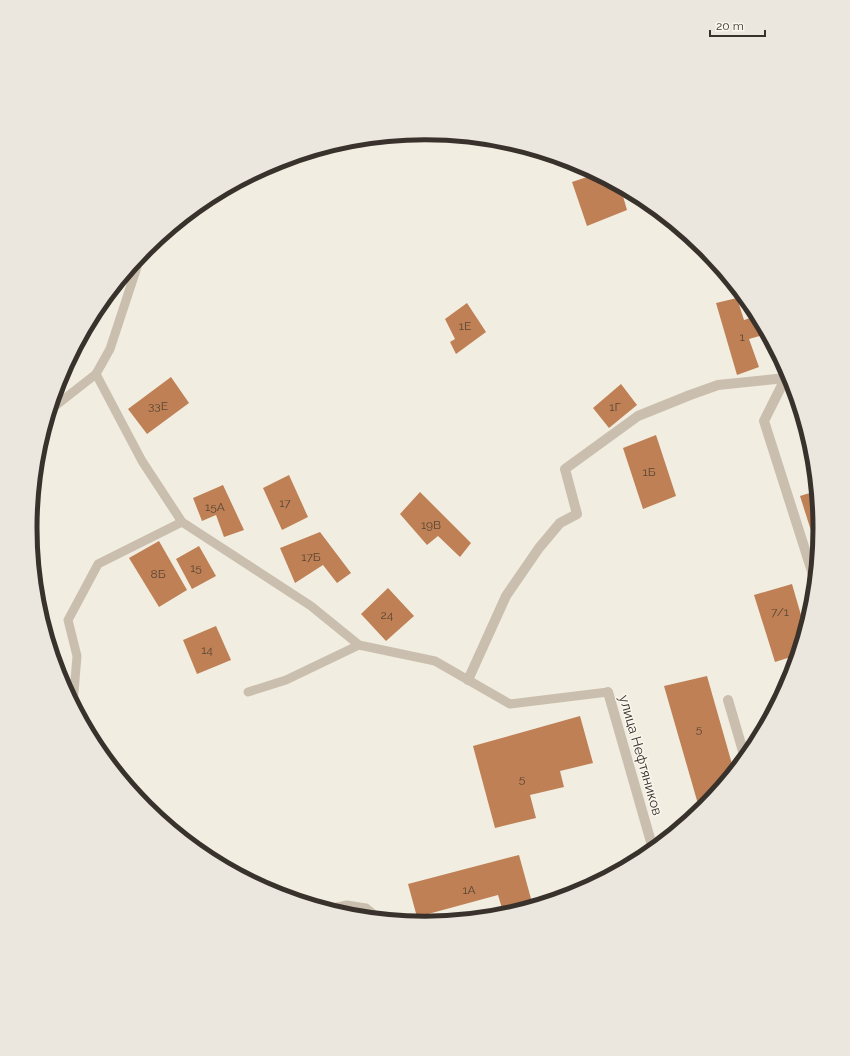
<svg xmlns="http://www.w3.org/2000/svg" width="850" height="1056" font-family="Raleway,sans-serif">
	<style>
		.building { fill: #be8054 }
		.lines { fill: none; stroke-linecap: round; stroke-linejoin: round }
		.lane { stroke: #cabfae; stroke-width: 9 }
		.street { stroke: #cabfae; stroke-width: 10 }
		.labels { text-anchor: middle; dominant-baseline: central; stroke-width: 3; stroke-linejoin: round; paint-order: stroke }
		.number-label { font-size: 12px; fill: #5a4636 }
		.street-label { font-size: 14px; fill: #39322c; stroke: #faf6ee }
		.rim { fill: none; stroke: #39322c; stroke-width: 5 }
	</style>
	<rect width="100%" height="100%" fill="#f2ede1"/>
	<!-- building -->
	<g class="building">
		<polygon points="596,174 620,186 627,210 587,226 572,182"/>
		<polygon points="737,298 744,320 757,316 767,334 749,339 759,367 737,375 716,303"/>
		<polygon points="467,303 486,332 456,354 450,342 455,339 445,319"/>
		<polygon points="171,377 189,403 147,434 128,409"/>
		<polygon points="621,384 637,405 609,428 593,408"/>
		<polygon points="656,435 676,496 643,509 623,448"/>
		<polygon points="289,475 308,517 282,530 263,488"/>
		<polygon points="223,485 244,530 224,537 216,515 202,521 193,498"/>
		<polygon points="816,491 820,528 819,538 814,540 800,496"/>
		<polygon points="420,492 471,543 460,557 438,536 427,545 400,514"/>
		<polygon points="320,532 351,573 337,583 323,565 295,583 280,548"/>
		<polygon points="159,541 187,590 159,607 129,558"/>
		<polygon points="199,546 216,576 192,589 176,559"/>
		<polygon points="792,584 805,629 797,655 775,662 754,595"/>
		<polygon points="388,588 414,616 386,641 361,614"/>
		<polygon points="216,626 231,660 197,674 183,640"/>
		<polygon points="707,676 734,771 700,811 664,686"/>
		<polygon points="580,716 593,763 560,771 564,787 530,795 536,818 495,828 473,746"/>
		<polygon points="519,855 533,906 504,915 498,895 417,917 408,884"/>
		<polygon points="603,878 574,894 572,886"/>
	</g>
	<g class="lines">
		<!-- lane -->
		<g class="lane">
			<polyline points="134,263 137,267 110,349 96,374 142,461 182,522"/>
			<polyline points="50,410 96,374"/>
			<polyline points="248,692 286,680 359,645"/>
			<polyline points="73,704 77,656 68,620 98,564 182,522 311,606 359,645 435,661 510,704 608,692"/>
			<polyline points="328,909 347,905 366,908 378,918"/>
		</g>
		<!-- street -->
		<g class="street">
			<polyline points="788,373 764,421 815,581"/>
			<polyline points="468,680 506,596 539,548 560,523 577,514 565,469 638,416 690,395 718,385 785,378"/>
			<polyline points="608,692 653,849"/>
			<polyline points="728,700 745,758"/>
		</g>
	</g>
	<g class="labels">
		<!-- number labels -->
		<g class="number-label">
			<text x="465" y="326">1Е</text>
			<text x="742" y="337">1</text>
			<text x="158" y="406">33Е</text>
			<text x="615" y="407">1Г</text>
			<text x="649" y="472">1Б</text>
			<text x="285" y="503">17</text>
			<text x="215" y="507">15А</text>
			<text x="431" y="525">19В</text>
			<text x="311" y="557">17Б</text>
			<text x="196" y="568">15</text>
			<text x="158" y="574">8Б</text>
			<text x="780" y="612">7/1</text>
			<text x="387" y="615">24</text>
			<text x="207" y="650">14</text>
			<text x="699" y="729">5</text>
			<text x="522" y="779">5</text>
			<text x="469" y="890">1А</text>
		</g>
		<!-- street labels -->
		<g class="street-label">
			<text transform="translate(641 755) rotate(74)">улица Нефтяников</text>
		</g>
	</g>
	<!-- crop -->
	<path d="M0 0H850V1056H0ZM37 528a388 388 0 1 1 776 0a388 388 0 1 1-776 0Z" fill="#ebe6de" fill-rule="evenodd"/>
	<path class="rim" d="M37 528a388 388 0 1 1 776 0a388 388 0 1 1-776 0Z"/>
	<!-- scale -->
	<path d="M710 30v6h55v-6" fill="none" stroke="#39322c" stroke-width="2"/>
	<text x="716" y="30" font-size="12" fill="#39322c" stroke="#faf6ee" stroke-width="3" paint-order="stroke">20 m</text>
</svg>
